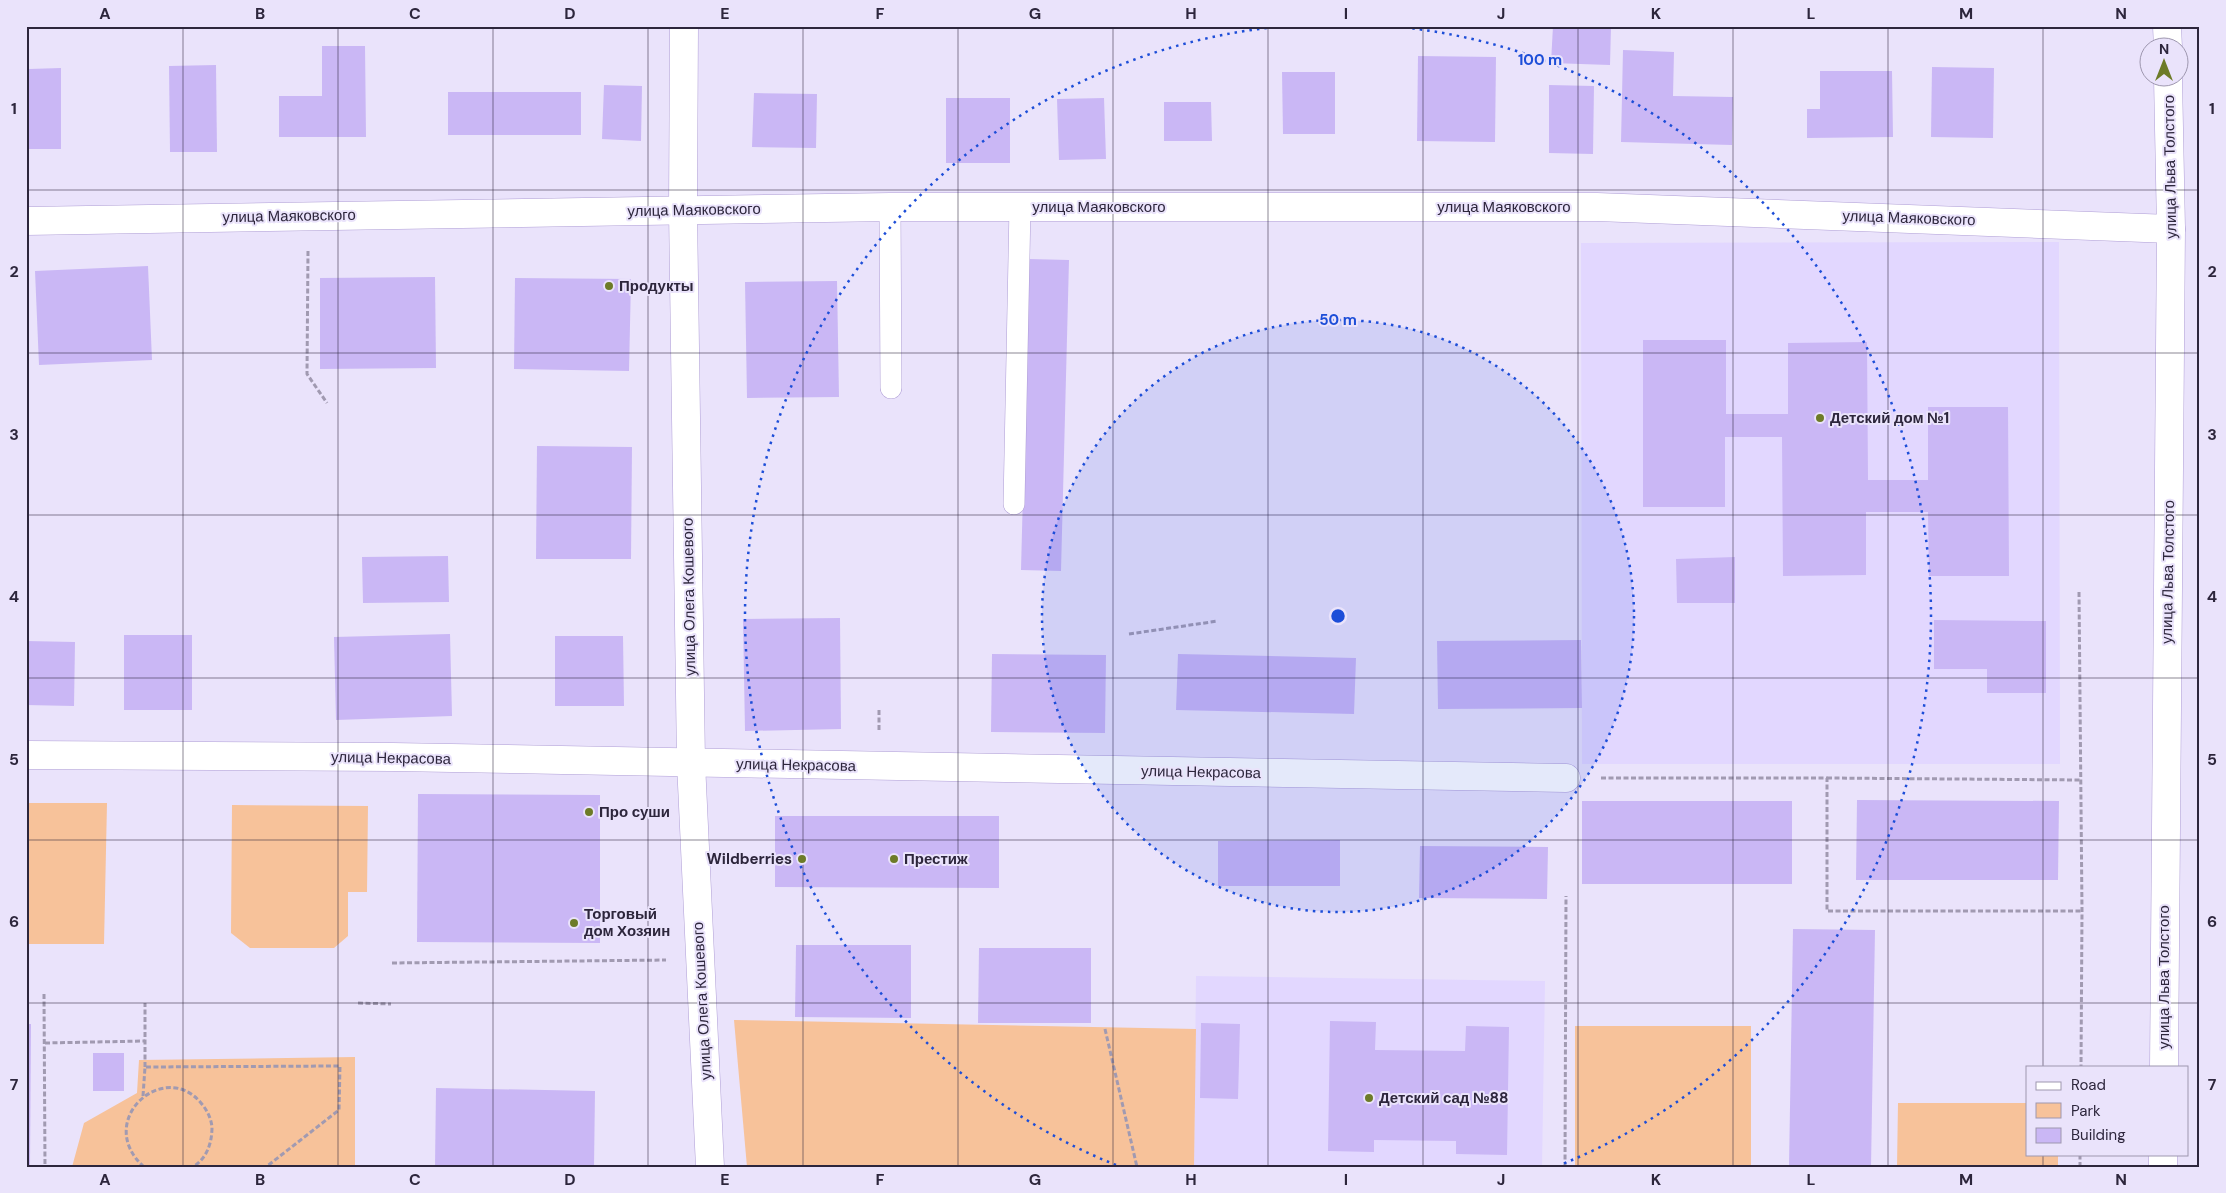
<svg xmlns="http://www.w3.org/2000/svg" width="2226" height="1193" font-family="'DM Sans',sans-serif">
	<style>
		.built { fill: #e2d7ff }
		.green { fill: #f7c29a }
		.building { fill: #cab7f5 }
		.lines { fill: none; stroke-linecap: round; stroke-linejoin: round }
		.lane-casing { stroke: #af9ed6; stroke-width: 22 }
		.street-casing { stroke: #af9ed6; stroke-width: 29 }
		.path { stroke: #a19ab1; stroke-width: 3; stroke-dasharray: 5 2.5; stroke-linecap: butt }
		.lane { stroke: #fff; stroke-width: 21 }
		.street { stroke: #fff; stroke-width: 28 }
		.grid { fill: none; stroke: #2d263c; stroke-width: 1; stroke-opacity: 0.55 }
		.ring { fill: none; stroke: #1d4ed8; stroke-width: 2.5; stroke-dasharray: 2.5 5 }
		.poi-dot { fill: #6d7b28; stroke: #eae3fb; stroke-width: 2 }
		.labels { text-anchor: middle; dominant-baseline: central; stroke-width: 4; stroke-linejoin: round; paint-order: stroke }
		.street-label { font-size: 15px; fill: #2d263c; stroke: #eae3fb }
		.poi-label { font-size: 15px; font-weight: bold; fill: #2d263c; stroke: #eae3fb; text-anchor: start }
		.centre { fill: #1d4ed8; stroke: #eae3fb; stroke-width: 2.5 }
		.ring-label { font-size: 15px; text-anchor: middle; font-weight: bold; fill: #1d4ed8; stroke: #eae3fb; stroke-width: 4; stroke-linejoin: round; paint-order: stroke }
		.neatline { fill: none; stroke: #2d263c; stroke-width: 2 }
		.grid-label { font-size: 16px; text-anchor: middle; font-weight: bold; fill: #2d263c }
	</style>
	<rect width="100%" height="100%" fill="#eae3fb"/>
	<!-- built -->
	<g class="built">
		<polygon points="2059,242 2060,764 1582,764 1581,243"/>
		<polygon points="1196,976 1545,981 1542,1167 1194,1167"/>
	</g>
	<!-- green -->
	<g class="green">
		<polygon points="26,803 107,803 104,944 26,944"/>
		<polygon points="232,805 368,806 367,892 348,892 348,936 334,948 250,948 231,933"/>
		<polygon points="734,1020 1196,1029 1194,1167 747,1167"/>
		<rect x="1575" y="1026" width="176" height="141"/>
		<polygon points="355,1057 355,1167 72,1167 84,1123 137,1093 139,1060"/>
		<polygon points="1898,1103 2027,1103 2027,1154 2058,1154 2058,1167 1897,1167"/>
	</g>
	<!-- building -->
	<g class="building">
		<polygon points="1553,26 1611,26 1610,65 1551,63"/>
		<polygon points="322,46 365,46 366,137 279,137 279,96 322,96"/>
		<polygon points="1623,50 1674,52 1673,96 1733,97 1732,145 1621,142"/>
		<polygon points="1418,56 1496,57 1495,142 1417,141"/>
		<polygon points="216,65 217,152 170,152 169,66"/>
		<polygon points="1932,67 1994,68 1993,138 1931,137"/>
		<polygon points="61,68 61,149 26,149 26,76 29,76 29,69"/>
		<polygon points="1820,71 1892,71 1893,137 1807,138 1807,109 1820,109"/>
		<polygon points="1282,72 1335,72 1335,134 1283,134"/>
		<polygon points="604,85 642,86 641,141 602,139"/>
		<polygon points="1549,85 1594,86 1593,154 1549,153"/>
		<rect x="448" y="92" width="133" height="43"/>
		<polygon points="754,93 817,94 816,148 752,147"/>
		<rect x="946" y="98" width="64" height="65"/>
		<polygon points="1104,98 1106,159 1059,160 1057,99"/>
		<polygon points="1164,102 1211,102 1212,141 1164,141"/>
		<polygon points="1029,259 1069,260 1061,571 1021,570"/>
		<polygon points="148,266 152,360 39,365 35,271"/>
		<polygon points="435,277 436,368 320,369 320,278"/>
		<polygon points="515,278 631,279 629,371 514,369"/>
		<polygon points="837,281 839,397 747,398 745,282"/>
		<polygon points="1643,340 1726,340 1726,414 1788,414 1788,343 1867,342 1868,480 1928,480 1928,407 2008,407 2009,576 1929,576 1928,512 1866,512 1866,575 1783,576 1782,437 1725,437 1725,507 1643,507"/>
		<polygon points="26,361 28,361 29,416 26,416"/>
		<polygon points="537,446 632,447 631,559 536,559"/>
		<polygon points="448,556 449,602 363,603 362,557"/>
		<polygon points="1735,557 1735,603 1677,603 1676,559"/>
		<polygon points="840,618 841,729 745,731 743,619"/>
		<polygon points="1934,620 2046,621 2046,693 1987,693 1987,669 1934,669"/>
		<polygon points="450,634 452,716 336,720 334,637"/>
		<rect x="124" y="635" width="68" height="75"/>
		<polygon points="555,636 623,636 624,706 555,706"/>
		<polygon points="1581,640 1582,708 1438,709 1437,641"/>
		<polygon points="26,641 75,642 74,706 26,705"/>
		<polygon points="992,654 1106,655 1105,733 991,732"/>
		<polygon points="1178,654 1356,658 1354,714 1176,710"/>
		<polygon points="418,794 600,795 600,943 417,942"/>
		<polygon points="1857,800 2059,801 2058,880 1856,880"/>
		<rect x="1582" y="801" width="210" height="83"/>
		<polygon points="775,816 999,816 999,888 775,887"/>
		<polygon points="1340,840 1340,886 1218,886 1218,841"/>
		<polygon points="1420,846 1548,847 1547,899 1419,898"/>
		<polygon points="1793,929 1875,930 1871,1167 1789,1167"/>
		<polygon points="796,945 911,945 911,1018 795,1017"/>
		<polygon points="979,948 1091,948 1091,1023 978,1023"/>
		<polygon points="1330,1021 1376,1022 1375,1050 1465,1051 1466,1026 1509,1027 1507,1155 1456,1154 1456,1141 1374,1140 1374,1152 1328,1151"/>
		<polygon points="1201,1023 1240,1024 1238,1099 1200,1098"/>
		<polygon points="26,1024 31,1024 30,1167 26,1167"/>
		<rect x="93" y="1053" width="31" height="38"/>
		<polygon points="436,1088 595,1091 594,1167 435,1167"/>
	</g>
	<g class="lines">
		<defs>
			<g id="lane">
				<polyline points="890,207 891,388"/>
				<polyline points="1014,504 1020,207"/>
			</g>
			<g id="street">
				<polyline points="684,26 683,210 691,763 710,1167"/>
				<polyline points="2167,26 2168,48"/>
				<polyline points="26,221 890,207 1597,207 2171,229"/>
				<polyline points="26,755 393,757 1566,778"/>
				<polyline points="2164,1067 2171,229 2168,78"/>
				<polyline points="2163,1167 2163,1154"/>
			</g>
		</defs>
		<!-- lane casing -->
		<use href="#lane" class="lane-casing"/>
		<!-- street casing -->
		<use href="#street" class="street-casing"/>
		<!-- path -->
		<g class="path">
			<polyline points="308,251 307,374 327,403"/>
			<polyline points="2079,592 2082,911 2081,1067"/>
			<polyline points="1129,634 1218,621"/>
			<polyline points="879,710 879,732"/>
			<polyline points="1601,778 1827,778 1827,911 2082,911"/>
			<polyline points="1827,778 2081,780"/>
			<polyline points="392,963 666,960"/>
			<polyline points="44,994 45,1167"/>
			<polyline points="358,1003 391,1004"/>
			<polyline points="1105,1029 1137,1167"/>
			<polyline points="45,1043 145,1041"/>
			<polyline points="145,1067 145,1003"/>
			<polyline points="143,1096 145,1067 340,1066 339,1110 266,1167"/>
			<path d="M144,1167C93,1121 164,1058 201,1103C207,1110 211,1118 212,1127C212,1143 207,1158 193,1167"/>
			<polyline points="1565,1167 1566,896"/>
			<polyline points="2080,1167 2080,1154"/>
		</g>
		<!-- lane -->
		<use href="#lane" class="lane"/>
		<!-- street -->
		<use href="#street" class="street"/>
	</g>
	<!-- grid -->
	<path class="grid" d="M183,26V1167M338,26V1167M493,26V1167M648,26V1167M803,26V1167M958,26V1167M1113,26V1167M1268,26V1167M1423,26V1167M1578,26V1167M1733,26V1167M1888,26V1167M2043,26V1067M26,190H2200M26,353H2200M26,515H2200M26,678H2200M26,840H2200M26,1003H2200M2043,1154V1167"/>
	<!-- distance rings -->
	<circle cx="1338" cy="616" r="296" fill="#1d4ed8" fill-opacity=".12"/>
	<g class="ring">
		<circle cx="1338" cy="616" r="296"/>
		<path d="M1116 1165A592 592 0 0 1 1286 26M1390 26A592 592 0 0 1 1560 1165"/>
	</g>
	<!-- markers -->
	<g class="poi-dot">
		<circle cx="609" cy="286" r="5"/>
		<circle cx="1820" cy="418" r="5"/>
		<circle cx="589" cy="812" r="5"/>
		<circle cx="802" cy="859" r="5"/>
		<circle cx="894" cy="859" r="5"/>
		<circle cx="574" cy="923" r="5"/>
		<circle cx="1369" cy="1098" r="5"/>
	</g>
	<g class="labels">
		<!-- street labels -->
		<g class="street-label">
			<text transform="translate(2170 167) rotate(-91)">улица Льва Толстого</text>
			<text x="1099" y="207">улица Маяковского</text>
			<text x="1504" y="207">улица Маяковского</text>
			<text transform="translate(694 210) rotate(-1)">улица Маяковского</text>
			<text transform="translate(289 216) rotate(-1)">улица Маяковского</text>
			<text transform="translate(1909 218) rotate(2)">улица Маяковского</text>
			<text transform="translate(2168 572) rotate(-89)">улица Льва Толстого</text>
			<text transform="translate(689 597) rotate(-91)">улица Олега Кошевого</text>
			<text transform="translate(391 758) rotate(1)">улица Некрасова</text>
			<text transform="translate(796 765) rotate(1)">улица Некрасова</text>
			<text transform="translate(1201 772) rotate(1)">улица Некрасова</text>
			<text transform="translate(2164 977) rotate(-90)">улица Льва Толстого</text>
			<text transform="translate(702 1001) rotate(-93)">улица Олега Кошевого</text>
		</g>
		<!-- poi labels -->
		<g class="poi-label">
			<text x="619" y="286">Продукты</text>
			<text x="1830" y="418">Детский дом №1</text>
			<text x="599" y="812">Про суши</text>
			<text x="792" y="859" text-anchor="end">Wildberries</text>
			<text x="904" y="859">Престиж</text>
			<text x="584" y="914">Торговый<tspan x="584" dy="17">дом Хозяин</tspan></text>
			<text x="1379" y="1098">Детский сад №88</text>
		</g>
	</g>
	<circle cx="1338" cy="616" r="8" class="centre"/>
	<g class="ring-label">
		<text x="1540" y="65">100 m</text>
		<text x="1338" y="325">50 m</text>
	</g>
	<!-- border -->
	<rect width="2226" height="1193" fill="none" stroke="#eae3fb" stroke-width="55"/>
	<!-- legend -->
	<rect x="2026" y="1066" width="162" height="90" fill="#eae3fb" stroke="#9e97af"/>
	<rect x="2036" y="1082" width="25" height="8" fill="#ffffff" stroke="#9e97af"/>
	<text x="2071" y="1090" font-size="15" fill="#2d263c">Road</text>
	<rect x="2036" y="1103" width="25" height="15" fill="#f7c29a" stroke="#9e97af"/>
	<text x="2071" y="1116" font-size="15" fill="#2d263c">Park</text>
	<rect x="2036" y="1128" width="25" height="15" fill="#cab7f5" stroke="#9e97af"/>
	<text x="2071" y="1140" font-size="15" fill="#2d263c">Building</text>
	<!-- north arrow -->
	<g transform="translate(2164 62)"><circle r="24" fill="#eae3fb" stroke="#9e97af"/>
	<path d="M0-4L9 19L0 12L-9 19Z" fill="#6d7b28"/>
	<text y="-8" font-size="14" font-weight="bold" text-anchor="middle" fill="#2d263c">N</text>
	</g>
	<rect x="28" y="28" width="2170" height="1138" class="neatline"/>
	<g class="grid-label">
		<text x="105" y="19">A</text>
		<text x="260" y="19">B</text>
		<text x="415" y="19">C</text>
		<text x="570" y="19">D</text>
		<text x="725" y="19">E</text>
		<text x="880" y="19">F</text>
		<text x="1035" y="19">G</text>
		<text x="1191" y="19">H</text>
		<text x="1346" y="19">I</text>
		<text x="1501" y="19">J</text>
		<text x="1656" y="19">K</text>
		<text x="1811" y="19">L</text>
		<text x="1966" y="19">M</text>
		<text x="2121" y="19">N</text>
		<text x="14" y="114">1</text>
		<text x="2212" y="114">1</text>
		<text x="14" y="277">2</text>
		<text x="2212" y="277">2</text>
		<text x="14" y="440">3</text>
		<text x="2212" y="440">3</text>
		<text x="14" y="602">4</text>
		<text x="2212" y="602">4</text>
		<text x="14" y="765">5</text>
		<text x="2212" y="765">5</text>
		<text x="14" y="927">6</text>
		<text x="2212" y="927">6</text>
		<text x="14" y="1090">7</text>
		<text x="2212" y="1090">7</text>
		<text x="105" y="1185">A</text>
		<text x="260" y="1185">B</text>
		<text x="415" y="1185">C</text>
		<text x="570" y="1185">D</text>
		<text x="725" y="1185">E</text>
		<text x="880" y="1185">F</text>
		<text x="1035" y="1185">G</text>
		<text x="1191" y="1185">H</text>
		<text x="1346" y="1185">I</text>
		<text x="1501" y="1185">J</text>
		<text x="1656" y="1185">K</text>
		<text x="1811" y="1185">L</text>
		<text x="1966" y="1185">M</text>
		<text x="2121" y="1185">N</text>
	</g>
</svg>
